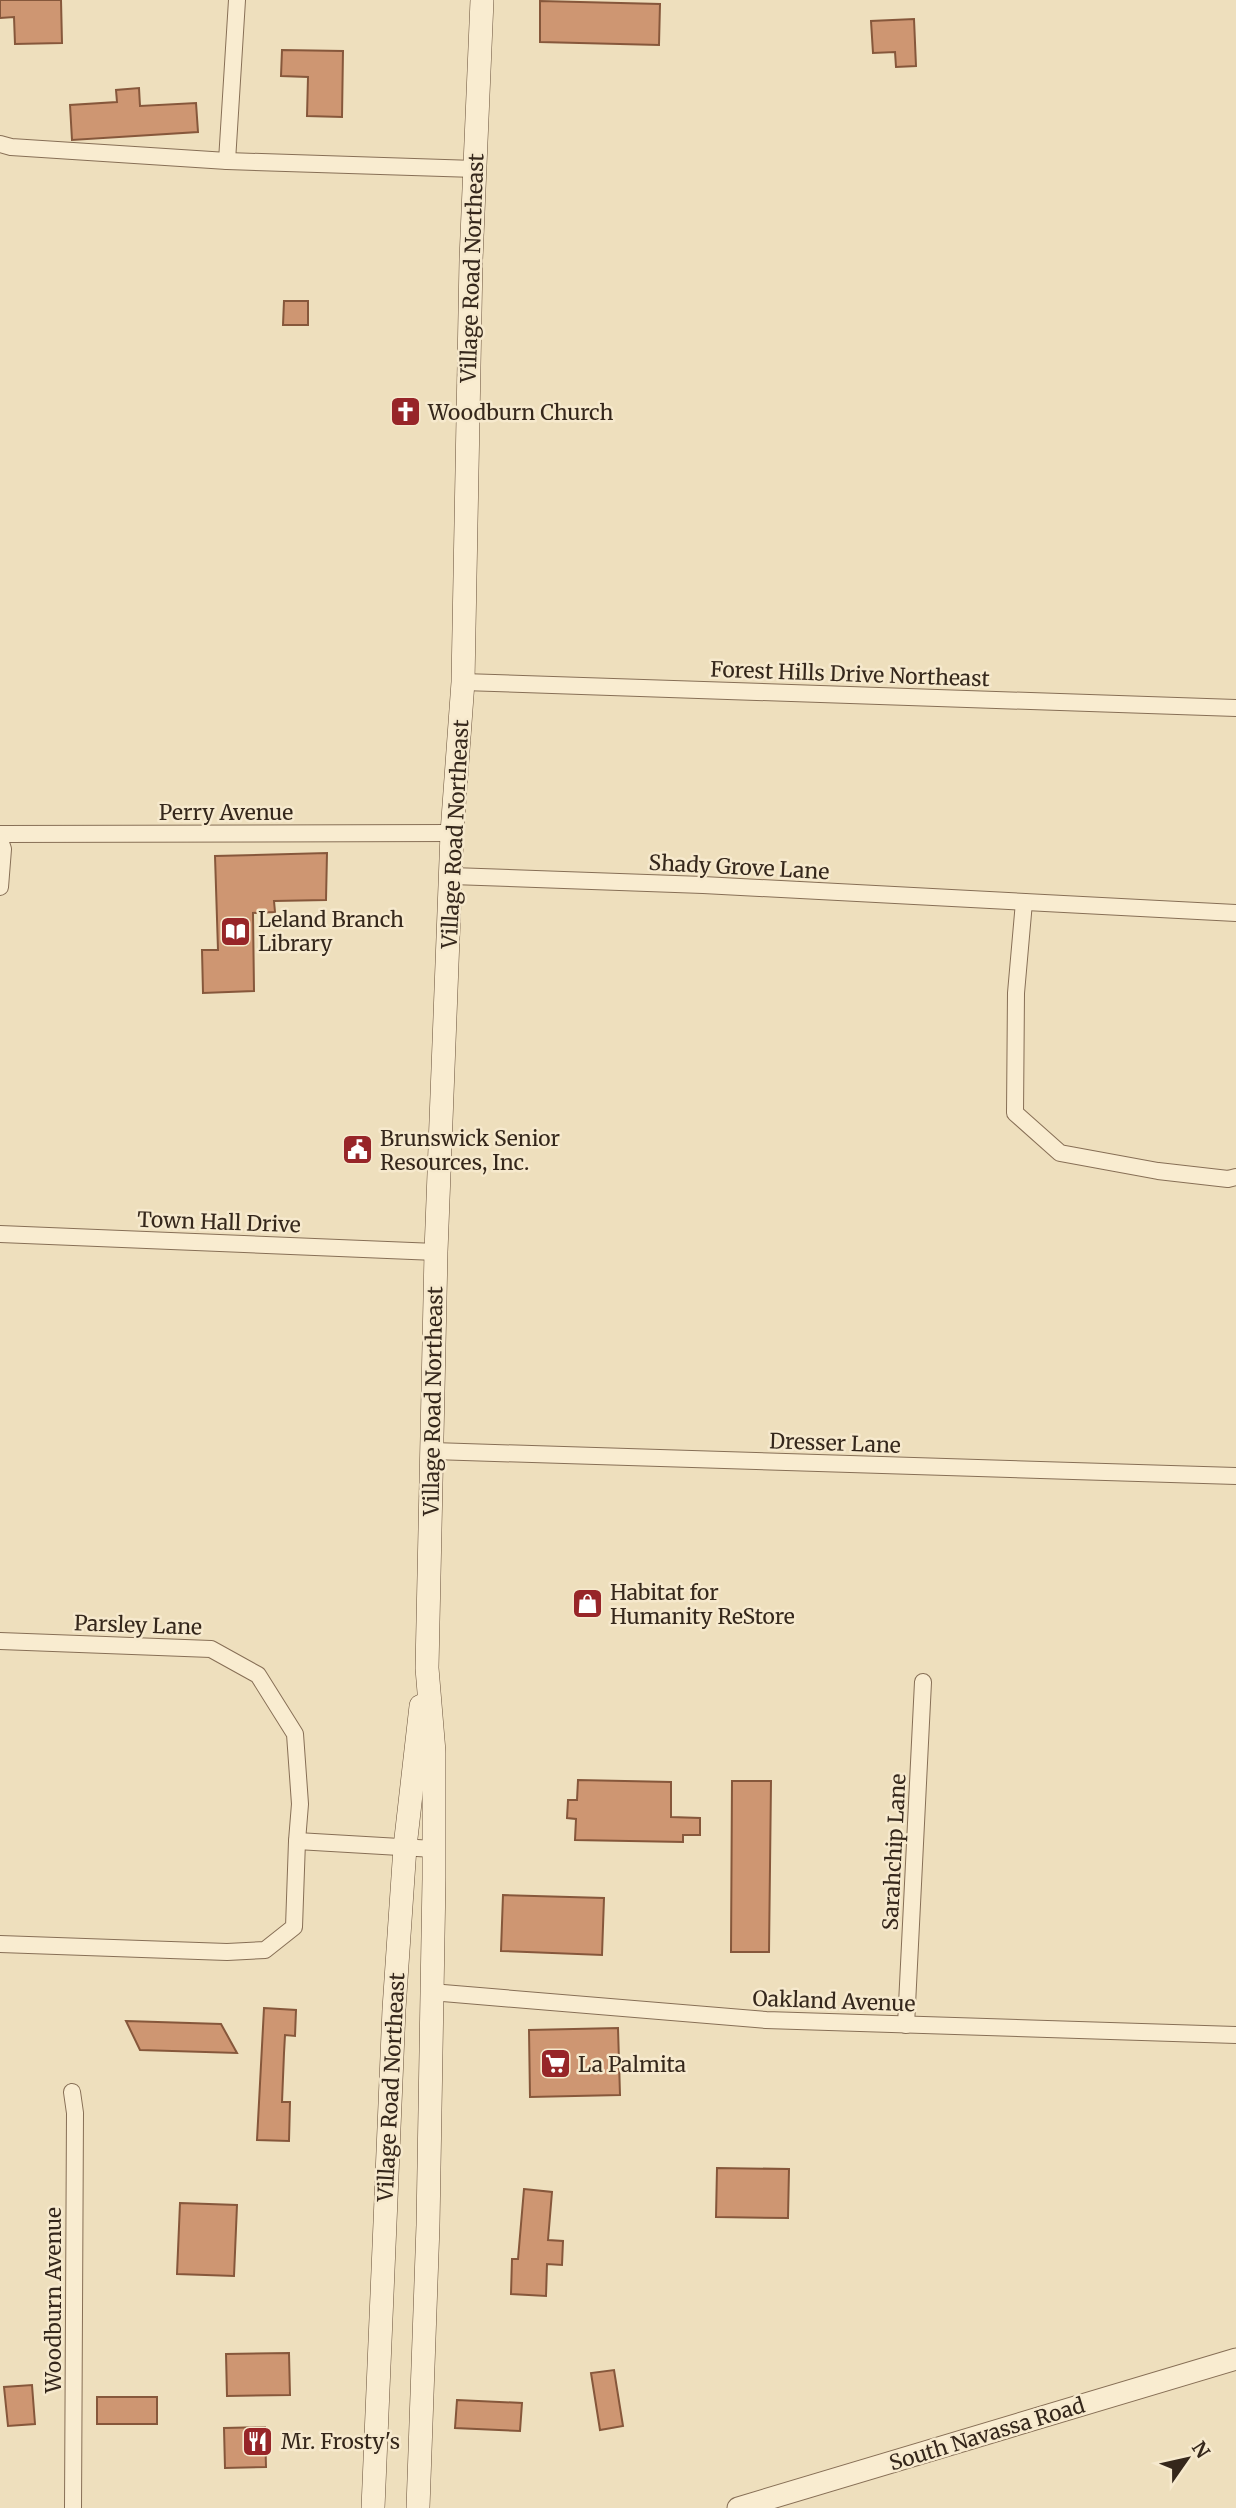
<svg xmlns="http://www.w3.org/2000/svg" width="1236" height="2508" font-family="Merriweather,serif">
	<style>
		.building { fill: #ce9672; stroke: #86573b; stroke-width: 2 }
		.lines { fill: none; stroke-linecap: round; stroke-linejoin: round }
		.minor-casing { stroke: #876f56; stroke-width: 18 }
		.tertiary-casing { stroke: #876f56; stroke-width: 23 }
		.secondary-casing { stroke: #68503a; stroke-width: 24 }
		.minor { stroke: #f9ecd0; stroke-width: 16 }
		.tertiary { stroke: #f9ecd0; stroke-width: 21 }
		.secondary { stroke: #f9ecd0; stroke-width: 23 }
		.labels { text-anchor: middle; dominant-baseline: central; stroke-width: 5; stroke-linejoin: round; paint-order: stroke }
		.street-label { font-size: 21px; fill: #35271b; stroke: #f6e9cd }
		.poi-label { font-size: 21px; fill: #35271b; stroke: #f6e9cd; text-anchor: start }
	</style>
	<rect width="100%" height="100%" fill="#eedfbd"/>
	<!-- building -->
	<g class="building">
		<polygon points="0,0 61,0 62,43 15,44 14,17 0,18"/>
		<polygon points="540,1 660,4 659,45 540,42"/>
		<polygon points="914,19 916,66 896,67 895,52 873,53 871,21"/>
		<polygon points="282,50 343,51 342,117 307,116 308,77 281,76"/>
		<polygon points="139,88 140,106 196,103 198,132 72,140 70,105 117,102 116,90"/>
		<polygon points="284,301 308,301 308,325 283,325"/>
		<polygon points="327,853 326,900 274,901 275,912 253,913 254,991 203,993 202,950 218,950 215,856"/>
		<polygon points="578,1780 671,1782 671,1817 700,1818 700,1835 683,1835 683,1842 575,1840 576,1819 567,1818 568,1800 577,1800"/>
		<polygon points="732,1781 771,1781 769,1952 731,1952"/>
		<polygon points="503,1895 604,1898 602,1955 501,1951"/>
		<polygon points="264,2008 296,2010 295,2036 285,2035 284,2053 282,2102 290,2102 289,2141 257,2140"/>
		<polygon points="126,2021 221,2024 237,2053 140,2050"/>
		<polygon points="618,2028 620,2095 530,2097 529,2030"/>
		<polygon points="717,2168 789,2169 788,2218 716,2217"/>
		<polygon points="524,2189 552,2192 548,2240 563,2241 562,2265 547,2264 546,2296 511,2294 512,2259 518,2259"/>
		<polygon points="180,2203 237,2205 234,2276 177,2274"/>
		<polygon points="289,2353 290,2395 227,2396 226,2354"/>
		<polygon points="614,2370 623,2426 600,2430 591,2373"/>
		<polygon points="32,2385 35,2424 8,2426 4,2387"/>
		<rect x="97" y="2397" width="60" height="27"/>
		<polygon points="457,2400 522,2403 520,2431 455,2428"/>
		<polygon points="265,2427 266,2467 225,2468 224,2428"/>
	</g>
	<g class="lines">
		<defs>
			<g id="minor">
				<polyline points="0,144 11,147 227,161 475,169"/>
				<polyline points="227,161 237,0"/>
				<polyline points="463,682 1236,708"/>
				<polyline points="0,834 452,833"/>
				<polyline points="0,840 3,849 0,887"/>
				<polyline points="452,876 703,885 1236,913"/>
				<polyline points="1024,902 1016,993 1015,1113 1060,1153 1158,1171 1228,1179 1236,1177"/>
				<polyline points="0,1234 436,1252"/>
				<polyline points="433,1451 1236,1476"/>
				<polyline points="0,1641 211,1649 258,1675 295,1734 300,1804 297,1841 294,1927 265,1950 227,1952 0,1944"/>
				<polyline points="297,1841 434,1849"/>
				<polyline points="431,1992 766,2020 1236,2035"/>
				<polyline points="906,2025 923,1682"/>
				<polyline points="72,2092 75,2113 73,2508"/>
			</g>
			<polyline id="tertiary" points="738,2508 1236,2359"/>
			<g id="secondary">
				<polyline points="373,2508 394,2009 405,1847 421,1706"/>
				<polyline points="418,2508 428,2225 434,1879 434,1752 427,1668 436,1252 452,833 463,682 471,260 482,0"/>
			</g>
		</defs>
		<!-- minor casing -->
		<use href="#minor" class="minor-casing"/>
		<!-- tertiary casing -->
		<use href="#tertiary" class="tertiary-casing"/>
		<!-- secondary casing -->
		<use href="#secondary" class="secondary-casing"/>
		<!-- minor -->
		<use href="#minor" class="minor"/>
		<!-- tertiary -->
		<use href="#tertiary" class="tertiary"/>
		<!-- secondary -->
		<use href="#secondary" class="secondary"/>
	</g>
	<!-- icons -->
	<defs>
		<symbol id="church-square" viewBox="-11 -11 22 22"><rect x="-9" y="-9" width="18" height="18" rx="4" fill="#972528" stroke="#f6e9cd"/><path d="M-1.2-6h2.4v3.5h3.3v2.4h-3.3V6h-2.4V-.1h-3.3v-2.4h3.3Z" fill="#fff"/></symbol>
		<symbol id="library-square" viewBox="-11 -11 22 22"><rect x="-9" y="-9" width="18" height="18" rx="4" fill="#972528" stroke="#f6e9cd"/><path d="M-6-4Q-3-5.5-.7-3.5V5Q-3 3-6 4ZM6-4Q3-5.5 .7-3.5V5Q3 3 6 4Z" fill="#fff"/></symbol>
		<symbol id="civic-square" viewBox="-11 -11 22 22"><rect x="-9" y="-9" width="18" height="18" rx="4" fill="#972528" stroke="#f6e9cd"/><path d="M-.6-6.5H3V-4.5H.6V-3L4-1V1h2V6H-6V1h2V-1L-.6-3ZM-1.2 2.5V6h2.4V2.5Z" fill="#fff"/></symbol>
		<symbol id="shop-square" viewBox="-11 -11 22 22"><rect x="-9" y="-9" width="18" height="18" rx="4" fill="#972528" stroke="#f6e9cd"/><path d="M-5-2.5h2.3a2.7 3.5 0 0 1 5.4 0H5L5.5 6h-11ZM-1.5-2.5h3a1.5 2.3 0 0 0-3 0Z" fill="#fff"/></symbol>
		<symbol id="supermarket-square" viewBox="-11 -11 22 22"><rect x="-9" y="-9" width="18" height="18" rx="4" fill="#972528" stroke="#f6e9cd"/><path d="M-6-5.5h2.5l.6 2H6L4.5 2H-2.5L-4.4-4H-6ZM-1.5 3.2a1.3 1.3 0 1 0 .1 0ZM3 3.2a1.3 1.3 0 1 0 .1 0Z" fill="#fff"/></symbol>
		<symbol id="restaurant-square" viewBox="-11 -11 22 22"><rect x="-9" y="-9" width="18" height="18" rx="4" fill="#972528" stroke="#f6e9cd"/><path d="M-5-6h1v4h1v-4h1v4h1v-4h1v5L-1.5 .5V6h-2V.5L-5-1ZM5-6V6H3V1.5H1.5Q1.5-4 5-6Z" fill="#fff"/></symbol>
	</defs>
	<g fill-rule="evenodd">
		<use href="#church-square" x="388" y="394" width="35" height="35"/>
		<use href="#library-square" x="218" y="914" width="35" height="35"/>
		<use href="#civic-square" x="340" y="1132" width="35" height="35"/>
		<use href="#shop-square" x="570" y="1586" width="35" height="35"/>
		<use href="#supermarket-square" x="538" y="2046" width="35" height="35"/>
		<use href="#restaurant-square" x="240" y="2424" width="35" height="35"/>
	</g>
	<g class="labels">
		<!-- street labels -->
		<g class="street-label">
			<text transform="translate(472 268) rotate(-88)">Village Road Northeast</text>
			<text transform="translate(850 674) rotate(2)">Forest Hills Drive Northeast</text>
			<text x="226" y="812">Perry Avenue</text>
			<text transform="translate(455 834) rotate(-87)">Village Road Northeast</text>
			<text transform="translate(739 867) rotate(3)">Shady Grove Lane</text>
			<text transform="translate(219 1222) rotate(2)">Town Hall Drive</text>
			<text transform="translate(433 1401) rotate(-89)">Village Road Northeast</text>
			<text transform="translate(835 1443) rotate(2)">Dresser Lane</text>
			<text transform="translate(138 1625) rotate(2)">Parsley Lane</text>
			<text transform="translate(894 1852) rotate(-87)">Sarahchip Lane</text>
			<text transform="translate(834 2001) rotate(2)">Oakland Avenue</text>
			<text transform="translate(391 2087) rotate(-87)">Village Road Northeast</text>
			<text transform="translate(53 2300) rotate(-90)">Woodburn Avenue</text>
			<text transform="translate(987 2434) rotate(-17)">South Navassa Road</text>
		</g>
		<!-- poi labels -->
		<g class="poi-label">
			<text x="428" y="412">Woodburn Church</text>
			<text x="258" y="919">Leland Branch<tspan x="258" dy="24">Library</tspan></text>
			<text x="380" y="1138">Brunswick Senior<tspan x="380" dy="24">Resources, Inc.</tspan></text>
			<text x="610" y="1592">Habitat for<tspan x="610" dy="24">Humanity ReStore</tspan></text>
			<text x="578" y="2064">La Palmita</text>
			<text x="281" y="2441">Mr. Frosty's</text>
		</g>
	</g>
	<!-- north arrow -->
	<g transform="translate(1187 2459) rotate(56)" stroke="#f6e9cd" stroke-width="5" paint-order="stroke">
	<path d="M0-5L12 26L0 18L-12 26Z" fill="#35271b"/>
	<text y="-10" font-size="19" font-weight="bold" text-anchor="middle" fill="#35271b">N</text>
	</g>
</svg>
